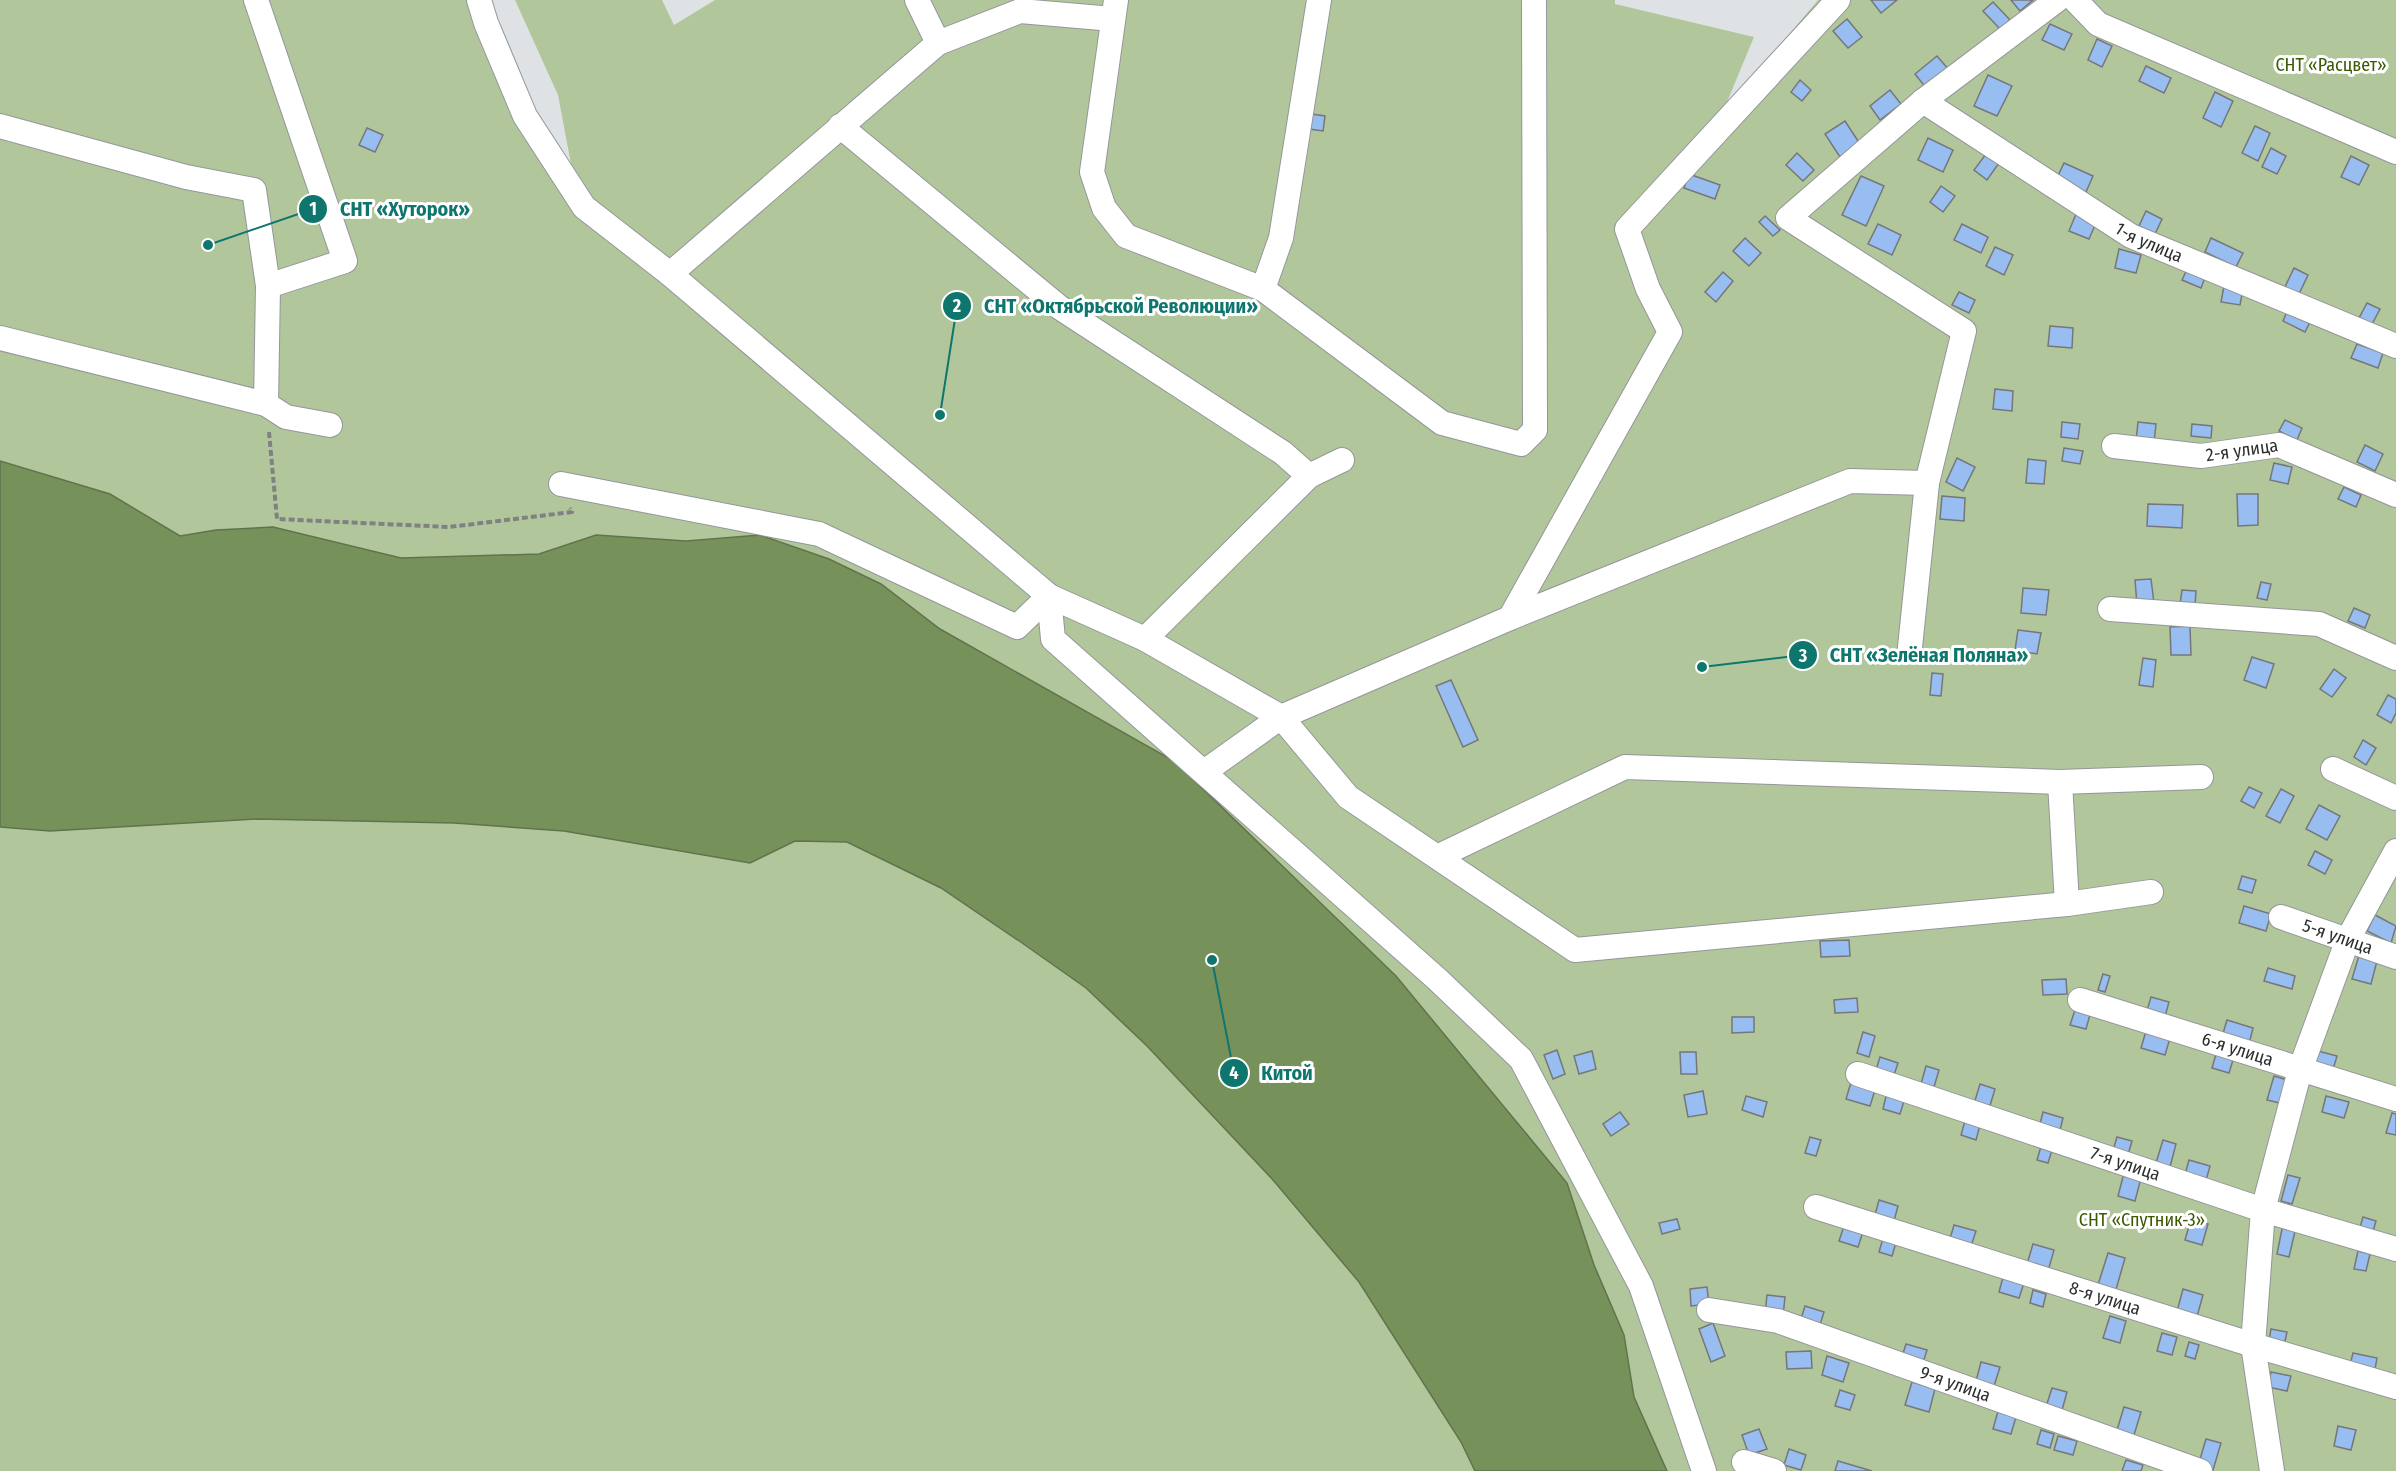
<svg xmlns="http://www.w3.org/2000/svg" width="2396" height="1471" font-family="'Fira Sans Condensed',sans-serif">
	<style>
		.green { fill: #b1c79b }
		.water { fill: #77915a; stroke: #60734d; stroke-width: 1.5 }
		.building { fill: #98bdf0; stroke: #75777a; stroke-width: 1.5 }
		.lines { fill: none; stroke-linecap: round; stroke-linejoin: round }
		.minor-casing { stroke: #94969a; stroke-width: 26 }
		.path { stroke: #7f8183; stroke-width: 4; stroke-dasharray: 6 3; stroke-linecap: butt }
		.minor { stroke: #fff; stroke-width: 24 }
		.labels { text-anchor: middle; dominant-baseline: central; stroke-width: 6; stroke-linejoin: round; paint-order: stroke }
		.park-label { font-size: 18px; fill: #3a5900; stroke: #fff }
		.street-label { font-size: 18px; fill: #2c2d2e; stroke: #fff }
		.leader { fill: none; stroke: #0f766e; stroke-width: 2 }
		.callout-dot { fill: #0f766e; stroke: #fff; stroke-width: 2 }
		.mark-label { font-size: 18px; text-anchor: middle; font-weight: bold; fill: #fff }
		.callout-label { font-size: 20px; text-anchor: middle; font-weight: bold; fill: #0f766e; stroke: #fff; stroke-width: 6; stroke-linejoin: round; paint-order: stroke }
	</style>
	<rect width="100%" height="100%" fill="#dfe2e5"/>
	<!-- green -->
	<g class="green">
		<polygon points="0,0 482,0 577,196 558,95 515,0 662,0 674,25 715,0 1615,0 1615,4 1754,37 1722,114 1818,0 2396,0 2396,1471 1667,1471 1634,1397 1624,1335 1594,1265 1567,1183 1396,976 1174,761 940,629 881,584 760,535 686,541 596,535 539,554 401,558 273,527 216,530 180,536 110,494 0,461"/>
		<polygon points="258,819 454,823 564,831 750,863 795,841 847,842 941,888 1086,988 1147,1046 1273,1180 1359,1282 1461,1442 1475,1471 0,1471 0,827 50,831"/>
	</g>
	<!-- water -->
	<polygon class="water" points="0,461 110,494 180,536 216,530 273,527 401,558 539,554 596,535 686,541 760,535 829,559 881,584 940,629 1174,761 1396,976 1567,1183 1594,1265 1624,1335 1634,1397 1667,1471 1475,1471 1461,1442 1359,1282 1273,1180 1147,1046 1086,988 1022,943 941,888 847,842 795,841 750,863 564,831 454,823 258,819 50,831 0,827"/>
	<!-- building -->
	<g class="building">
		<polygon points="1871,0 1897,0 1881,13"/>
		<polygon points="2011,0 2033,0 2020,11"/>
		<polygon points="1993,2 2010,20 2000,29 1983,11"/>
		<polygon points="1847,19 1862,37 1848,48 1833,31"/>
		<polygon points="2050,24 2072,34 2064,50 2042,40"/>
		<polygon points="2097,39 2112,46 2102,67 2088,60"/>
		<polygon points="1937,56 1949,70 1927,89 1915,74"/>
		<polygon points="2146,66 2171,78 2164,93 2139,81"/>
		<polygon points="1988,75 2012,86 1997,116 1974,106"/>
		<polygon points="1800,80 1811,90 1802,101 1791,92"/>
		<polygon points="1890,90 1901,104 1880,120 1870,106"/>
		<polygon points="2215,92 2233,101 2221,127 2203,118"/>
		<polygon points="1311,114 1325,116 1323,131 1309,129"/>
		<polygon points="1845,121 1860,144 1840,157 1825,134"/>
		<polygon points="2255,126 2270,133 2258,161 2242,153"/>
		<polygon points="367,128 383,135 375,152 359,145"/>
		<polygon points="1928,138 1953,150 1943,172 1918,160"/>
		<polygon points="2271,148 2286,156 2277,174 2262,167"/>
		<polygon points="1797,153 1814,170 1803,181 1786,165"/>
		<polygon points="1986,154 1999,163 1987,180 1974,170"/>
		<polygon points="2351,156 2369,165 2359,185 2341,177"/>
		<polygon points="2064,163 2093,176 2086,192 2057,178"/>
		<polygon points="1689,174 1720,185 1715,199 1684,188"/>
		<polygon points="1861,176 1884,186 1866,226 1842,215"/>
		<polygon points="1941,186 1955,196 1943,212 1930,202"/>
		<polygon points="2146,211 2162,219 2155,234 2139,226"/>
		<polygon points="2076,214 2096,223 2089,239 2069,231"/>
		<polygon points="1765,216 1780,230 1773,236 1759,222"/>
		<polygon points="1878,224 1901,235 1892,255 1868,244"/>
		<polygon points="1962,224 1988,237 1981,253 1954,240"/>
		<polygon points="1745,238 1761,253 1749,266 1733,251"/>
		<polygon points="2211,238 2243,253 2236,267 2205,252"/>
		<polygon points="1995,247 2013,255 2004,275 1986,266"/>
		<polygon points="2119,249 2141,255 2136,273 2115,268"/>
		<polygon points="2188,267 2206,275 2201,288 2182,280"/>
		<polygon points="2294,268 2308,275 2298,296 2284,289"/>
		<polygon points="1723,272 1733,281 1716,302 1705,292"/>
		<polygon points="2224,286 2243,289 2240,305 2221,302"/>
		<polygon points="1959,292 1975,300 1969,313 1952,305"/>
		<polygon points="2367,303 2380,309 2371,326 2358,320"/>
		<polygon points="2289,307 2312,318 2305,332 2283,321"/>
		<polygon points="2050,326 2073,328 2072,348 2048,346"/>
		<polygon points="2357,344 2383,353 2378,368 2351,358"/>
		<polygon points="1995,389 2013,391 2012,411 1993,409"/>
		<polygon points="2285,420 2302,428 2297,440 2279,431"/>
		<polygon points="2062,422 2080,424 2078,439 2061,437"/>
		<polygon points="2138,422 2156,424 2154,443 2136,441"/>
		<polygon points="2192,424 2212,426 2211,438 2191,436"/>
		<polygon points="2365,445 2383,454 2375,471 2357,462"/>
		<polygon points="2064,448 2083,451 2080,464 2062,461"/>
		<polygon points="1957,458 1975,467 1963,491 1946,482"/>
		<polygon points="2028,459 2046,461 2044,484 2026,483"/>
		<polygon points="2274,463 2292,467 2288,484 2270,480"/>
		<polygon points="2344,487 2361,495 2356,507 2338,499"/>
		<polygon points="2237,494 2258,494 2258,525 2238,526"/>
		<polygon points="1942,496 1965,498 1964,521 1940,519"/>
		<polygon points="2148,504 2183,505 2182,528 2147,526"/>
		<polygon points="2151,579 2154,603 2137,605 2135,580"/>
		<polygon points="2261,582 2271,584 2267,600 2257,598"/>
		<polygon points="2023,588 2049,590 2046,615 2021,613"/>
		<polygon points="2182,590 2196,591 2195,606 2180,604"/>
		<polygon points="2354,608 2370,615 2365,628 2348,621"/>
		<polygon points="2190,626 2191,655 2171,655 2170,627"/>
		<polygon points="2018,630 2041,633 2037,654 2015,650"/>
		<polygon points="2252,657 2274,664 2266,688 2244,680"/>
		<polygon points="2143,658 2156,660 2153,687 2139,685"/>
		<polygon points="2334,669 2346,678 2332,697 2320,689"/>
		<polygon points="1932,673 1943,674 1941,696 1930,695"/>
		<polygon points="1451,680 1478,740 1463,747 1436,686"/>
		<polygon points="2388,695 2396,699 2396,713 2391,723 2377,715"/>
		<polygon points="2363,740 2376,748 2366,765 2354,757"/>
		<polygon points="2249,787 2262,793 2254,808 2241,801"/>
		<polygon points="2281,789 2294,796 2280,823 2266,816"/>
		<polygon points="2319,805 2340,816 2327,840 2306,829"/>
		<polygon points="2315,851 2332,860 2325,874 2308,865"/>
		<polygon points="2242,876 2256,880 2252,893 2238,889"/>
		<polygon points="2244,906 2271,914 2266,931 2239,923"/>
		<polygon points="2375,915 2396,926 2391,943 2367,931"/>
		<polygon points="1849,940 1850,956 1821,957 1820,941"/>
		<polygon points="2360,952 2378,957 2371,984 2352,979"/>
		<polygon points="2268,968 2295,976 2292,989 2264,981"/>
		<polygon points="2103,974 2110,976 2105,992 2098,990"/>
		<polygon points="2066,979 2067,994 2043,995 2042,980"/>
		<polygon points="2151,997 2169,1002 2164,1020 2146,1014"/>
		<polygon points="1857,998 1858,1012 1835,1013 1834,1000"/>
		<polygon points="2076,1007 2091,1011 2086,1029 2070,1025"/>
		<polygon points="1732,1017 1754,1017 1754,1032 1732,1033"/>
		<polygon points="2227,1020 2253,1028 2248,1048 2221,1040"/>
		<polygon points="2146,1031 2170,1038 2165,1055 2141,1048"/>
		<polygon points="1863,1032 1875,1036 1869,1057 1857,1053"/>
		<polygon points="1557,1050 1565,1074 1553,1079 1544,1055"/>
		<polygon points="1592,1051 1596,1069 1579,1074 1574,1056"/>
		<polygon points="2318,1051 2337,1056 2332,1073 2314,1068"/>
		<polygon points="1680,1052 1696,1052 1697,1074 1681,1074"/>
		<polygon points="2216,1054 2233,1060 2229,1073 2212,1068"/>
		<polygon points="1880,1057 1898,1063 1894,1075 1876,1070"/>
		<polygon points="1926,1066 1939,1070 1934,1087 1921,1084"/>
		<polygon points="2274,1076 2291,1081 2284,1104 2267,1100"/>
		<polygon points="1852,1079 1876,1087 1870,1106 1846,1099"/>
		<polygon points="1980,1084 1995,1089 1989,1109 1974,1104"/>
		<polygon points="1703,1091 1707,1114 1688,1117 1684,1095"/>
		<polygon points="1746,1096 1767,1102 1763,1117 1742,1110"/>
		<polygon points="1886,1096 1904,1101 1900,1114 1883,1109"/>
		<polygon points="2326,1096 2349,1102 2344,1118 2322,1112"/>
		<polygon points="1620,1112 1629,1124 1611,1136 1603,1124"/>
		<polygon points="2043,1112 2063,1118 2059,1134 2039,1128"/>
		<polygon points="2392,1113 2396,1114 2396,1135 2386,1133"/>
		<polygon points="1965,1121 1980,1125 1976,1140 1961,1135"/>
		<polygon points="1810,1137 1821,1140 1816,1156 1805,1153"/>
		<polygon points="2117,1137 2132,1141 2127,1158 2112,1154"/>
		<polygon points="2163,1140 2176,1144 2170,1167 2156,1163"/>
		<polygon points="2042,1143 2053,1147 2048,1163 2037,1160"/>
		<polygon points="2189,1160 2210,1166 2205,1184 2184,1178"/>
		<polygon points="2124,1173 2141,1178 2135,1201 2118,1196"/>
		<polygon points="2288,1175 2300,1178 2292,1204 2281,1201"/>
		<polygon points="1879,1200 1898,1206 1894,1221 1875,1215"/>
		<polygon points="2363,1217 2376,1221 2372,1235 2359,1231"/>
		<polygon points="1677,1219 1680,1229 1662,1234 1659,1223"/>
		<polygon points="2191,1219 2208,1224 2202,1245 2185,1240"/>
		<polygon points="2283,1224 2296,1227 2289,1257 2277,1254"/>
		<polygon points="1954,1225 1976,1231 1970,1249 1949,1242"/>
		<polygon points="1844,1226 1863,1232 1858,1247 1839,1241"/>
		<polygon points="1884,1235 1897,1239 1892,1256 1879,1252"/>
		<polygon points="2033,1244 2054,1250 2048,1271 2027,1264"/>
		<polygon points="2358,1251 2370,1254 2366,1271 2354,1269"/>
		<polygon points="2108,1253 2125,1258 2115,1293 2097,1288"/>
		<polygon points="2003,1277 2024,1283 2019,1298 1999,1292"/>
		<polygon points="1707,1287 1709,1304 1691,1306 1690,1289"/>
		<polygon points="2183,1289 2203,1295 2196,1320 2176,1315"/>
		<polygon points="2033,1290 2046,1294 2043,1307 2030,1303"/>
		<polygon points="1767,1295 1785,1297 1783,1316 1765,1314"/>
		<polygon points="1805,1306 1824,1312 1819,1328 1800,1322"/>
		<polygon points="2110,1316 2126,1321 2120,1343 2103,1338"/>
		<polygon points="1713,1323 1725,1356 1711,1362 1699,1329"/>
		<polygon points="2271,1329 2287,1332 2283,1350 2268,1347"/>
		<polygon points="2162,1333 2177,1337 2172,1355 2157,1351"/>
		<polygon points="2189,1342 2199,1345 2195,1359 2185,1356"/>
		<polygon points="1906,1344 1927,1350 1922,1366 1901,1360"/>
		<polygon points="1811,1351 1812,1368 1787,1369 1786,1352"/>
		<polygon points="2353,1353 2377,1358 2374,1375 2349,1369"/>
		<polygon points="1827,1356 1849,1363 1843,1382 1822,1375"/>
		<polygon points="1981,1362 2000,1367 1994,1386 1976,1381"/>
		<polygon points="2271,1372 2291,1376 2287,1391 2268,1387"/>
		<polygon points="1912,1382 1935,1389 1929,1412 1905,1405"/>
		<polygon points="2052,1388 2067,1392 2061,1414 2045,1410"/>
		<polygon points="1840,1390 1855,1395 1850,1410 1835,1406"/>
		<polygon points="2124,1407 2141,1412 2134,1435 2117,1430"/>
		<polygon points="1998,1411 2016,1417 2011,1434 1993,1429"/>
		<polygon points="2338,1426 2356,1430 2351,1450 2334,1446"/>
		<polygon points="1759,1429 1767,1449 1749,1455 1742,1435"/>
		<polygon points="2041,1430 2054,1434 2050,1448 2037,1444"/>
		<polygon points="2058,1436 2077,1441 2073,1455 2054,1450"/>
		<polygon points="2206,1439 2221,1443 2213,1470 2198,1466"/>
		<polygon points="1789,1449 1806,1455 1801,1470 1784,1465"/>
		<polygon points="2126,1460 2143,1465 2141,1471 2122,1471"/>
		<polygon points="1838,1461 1872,1471 1835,1471"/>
	</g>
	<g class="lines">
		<defs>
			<g id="minor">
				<polyline points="256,0 345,261 268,286"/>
				<polyline points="479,0 486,23 525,116 584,207 670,274 1049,596 1145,639 1281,717 1348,797 1575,950 2067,904 2151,892"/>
				<polyline points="917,0 938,43"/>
				<polyline points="1116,0 1092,172 1104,208 1126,236 1263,289 1442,423 1521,444 1535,430 1534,0"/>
				<polyline points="2075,0 2098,24 2396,152"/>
				<path id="s1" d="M1923,101L2131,236L2396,346"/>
				<polyline points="0,126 186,177 254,190 268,286 266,404 0,338"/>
				<polyline points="840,126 1059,307 1283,453 1309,476"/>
				<polyline points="670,274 938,43 1020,11 1113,19"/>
				<polyline points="1263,289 1281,238 1319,0"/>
				<polyline points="266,404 286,417 330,425"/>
				<path id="s2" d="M2114,446L2201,456L2279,445L2396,495"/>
				<polyline points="561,484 819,534 1017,627 1049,596"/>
				<polyline points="1049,596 1053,639 1437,979 1521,1059 1641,1286 1704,1471"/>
				<polyline points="2110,609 2319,624 2396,658"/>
				<polyline points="1510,618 1670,332 1648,289 1627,229 1838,0"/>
				<polyline points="1145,639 1309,476 1342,460"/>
				<polyline points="1910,647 1927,483 1964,331 1788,218 1923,101 2057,0"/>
				<polyline points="2333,769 2396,798"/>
				<polyline points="1204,772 1281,717 1510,618 1850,481 1927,483"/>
				<polyline points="2060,782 2067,904"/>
				<polyline points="1439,856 1625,767 2060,782 2201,777"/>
				<path id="s3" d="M2281,917L2396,957"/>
				<path id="s4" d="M2080,1000L2396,1099"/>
				<path id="s5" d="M1858,1074L2263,1210L2396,1249"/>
				<path id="s6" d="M1816,1207L2253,1345L2396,1387"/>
				<path id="s7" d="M1709,1310L1778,1321L2200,1471"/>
				<polyline points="1744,1462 1774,1471"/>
				<polyline points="2272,1471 2253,1345 2263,1210 2300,1070 2348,939 2396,851"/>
			</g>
		</defs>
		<!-- minor casing -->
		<use href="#minor" class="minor-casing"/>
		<!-- path -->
		<polyline class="path" points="269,432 277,519 449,527 572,512 570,508"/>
		<!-- minor -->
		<use href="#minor" class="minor"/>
	</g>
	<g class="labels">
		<!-- park labels -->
		<g class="park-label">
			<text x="2331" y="65">СНТ «Расцвет»</text>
			<text x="2142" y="1220">СНТ «Спутник-3»</text>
		</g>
		<!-- street labels -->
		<g class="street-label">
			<text stroke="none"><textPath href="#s1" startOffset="267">1-я улица</textPath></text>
			<text stroke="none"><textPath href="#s2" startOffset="129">2-я улица</textPath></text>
			<text stroke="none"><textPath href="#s3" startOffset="60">5-я улица</textPath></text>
			<text stroke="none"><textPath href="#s4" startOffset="165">6-я улица</textPath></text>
			<text stroke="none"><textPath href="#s5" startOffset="282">7-я улица</textPath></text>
			<text stroke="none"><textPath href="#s6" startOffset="303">8-я улица</textPath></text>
			<text stroke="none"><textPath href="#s7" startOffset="258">9-я улица</textPath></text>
		</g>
	</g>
	<!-- callouts -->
	<path class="leader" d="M208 245L313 209M940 415L957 306M1702 667L1803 655M1212 960L1234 1073"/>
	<g class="callout-dot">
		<circle cx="208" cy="245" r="6"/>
		<circle cx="940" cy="415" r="6"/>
		<circle cx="1702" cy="667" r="6"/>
		<circle cx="1212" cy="960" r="6"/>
		<circle cx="313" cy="209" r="15"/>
		<circle cx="957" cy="306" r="15"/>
		<circle cx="1803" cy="655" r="15"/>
		<circle cx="1234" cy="1073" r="15"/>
	</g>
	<g class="mark-label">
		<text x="313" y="215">1</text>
		<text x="957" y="312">2</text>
		<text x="1803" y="662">3</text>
		<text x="1234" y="1079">4</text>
	</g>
	<g class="callout-label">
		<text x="405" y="216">СНТ «Хуторок»</text>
		<text x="1121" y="313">СНТ «Октябрьской Революции»</text>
		<text x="1929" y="662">СНТ «Зелёная Поляна»</text>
		<text x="1287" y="1080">Китой</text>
	</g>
</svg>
